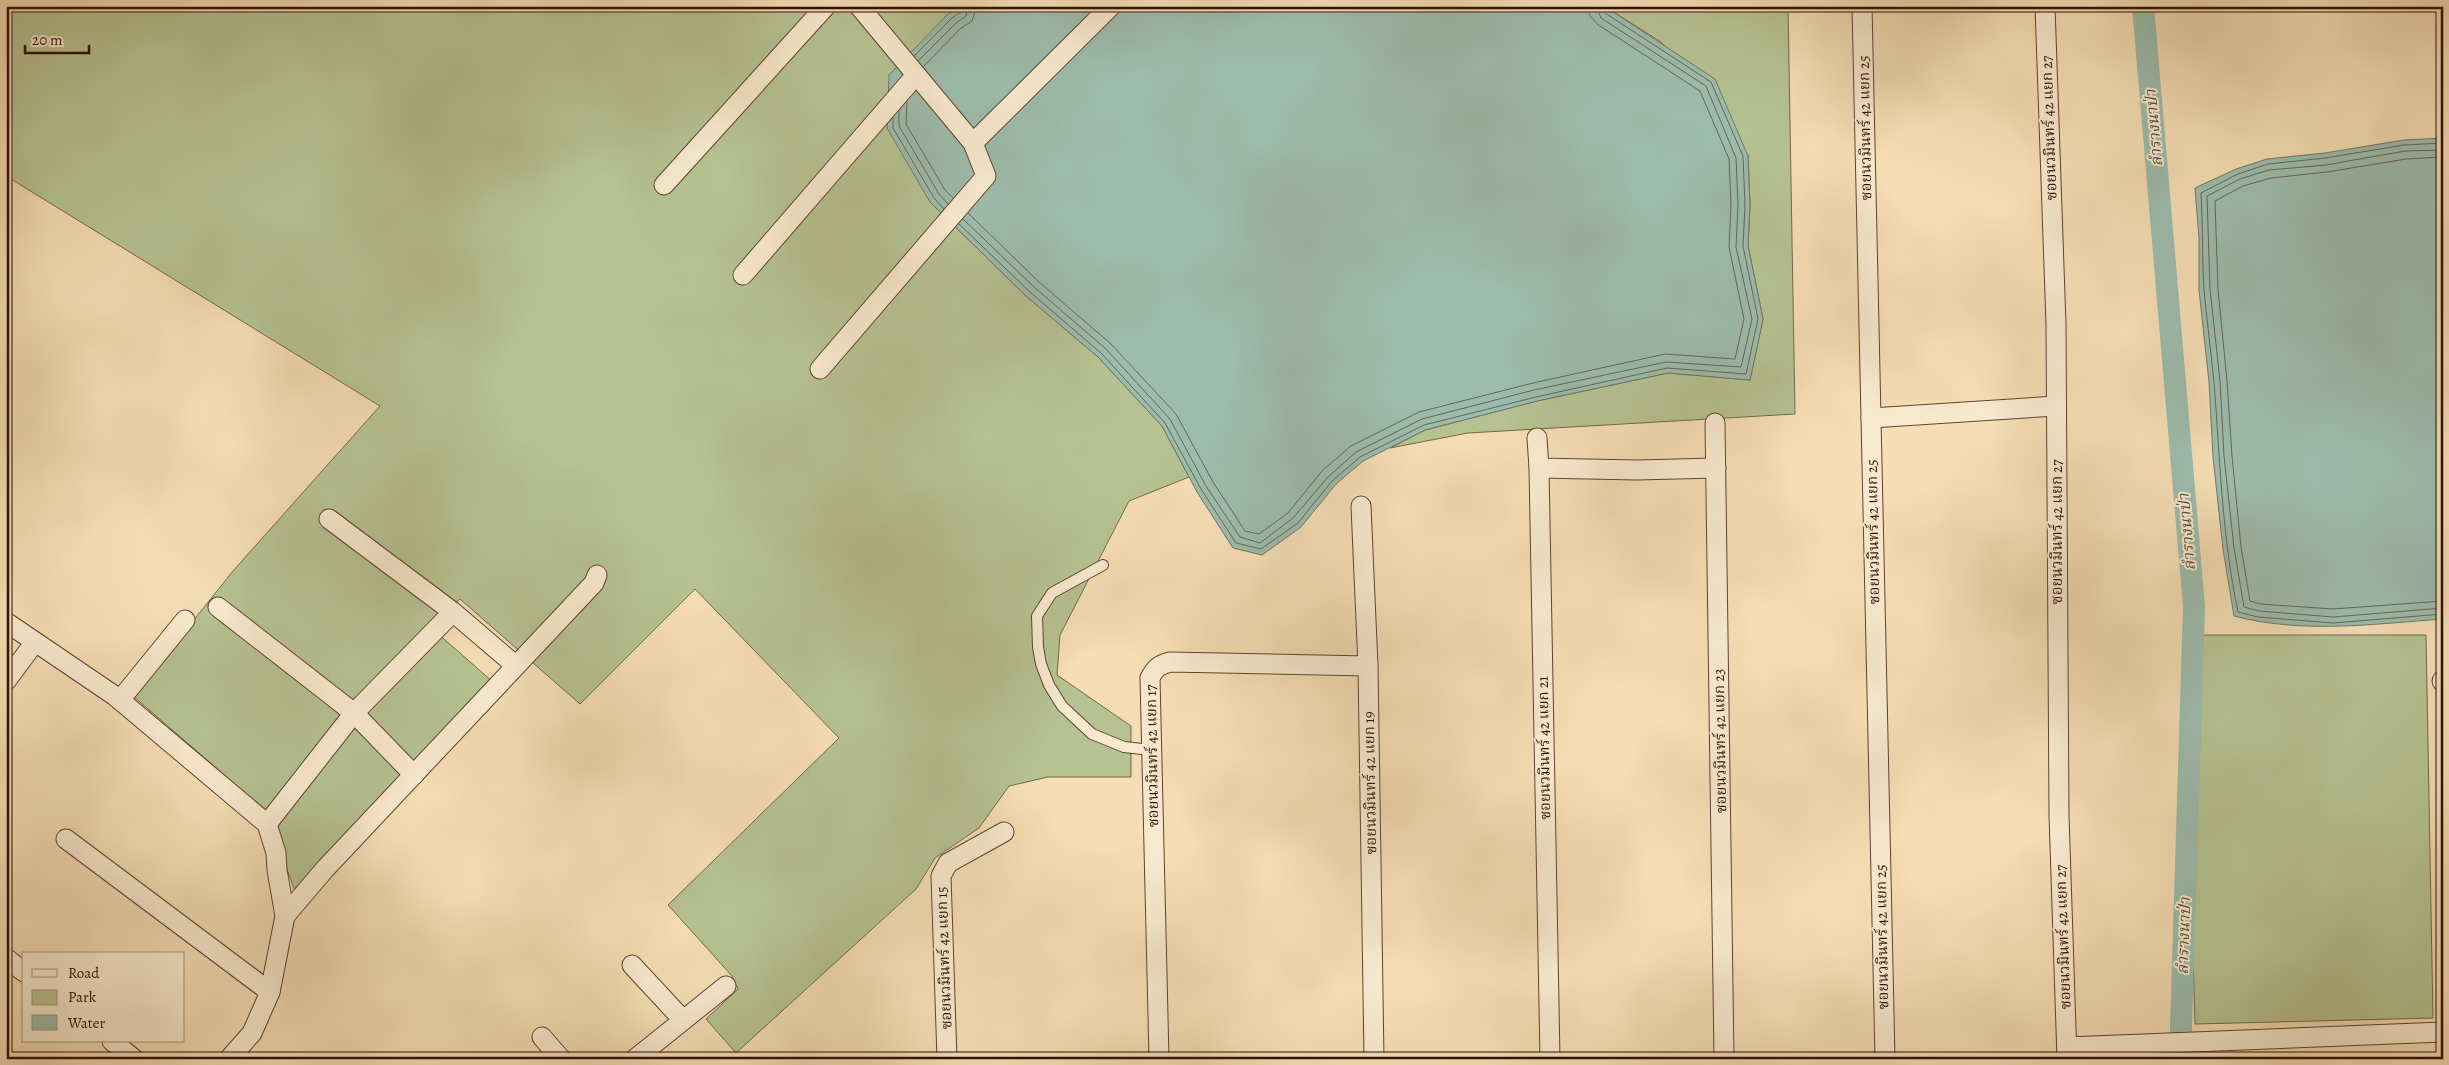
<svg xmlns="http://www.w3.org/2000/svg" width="2449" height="1065" font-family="Alegreya,'Noto Serif Thai',serif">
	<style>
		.green { fill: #b6c291; stroke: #73684a }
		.water { fill: #9cbcad; stroke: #717769 }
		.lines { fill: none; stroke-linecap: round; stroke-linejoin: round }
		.shore { stroke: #666658; stroke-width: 1 }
		.canal { stroke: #9cbcad; stroke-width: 22 }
		.lane-casing { stroke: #614230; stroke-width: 12 }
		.street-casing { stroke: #614230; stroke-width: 21 }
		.lane { stroke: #f8e9ce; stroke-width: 10 }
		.street { stroke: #f8e9ce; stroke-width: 19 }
		.labels { text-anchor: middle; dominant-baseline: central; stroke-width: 4; stroke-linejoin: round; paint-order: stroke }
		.street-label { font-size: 15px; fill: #300f04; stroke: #f8e9ce }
		.water-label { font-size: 16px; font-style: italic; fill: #564c3f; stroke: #f8e9ce }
	</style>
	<rect width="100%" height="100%" fill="#f5ddb4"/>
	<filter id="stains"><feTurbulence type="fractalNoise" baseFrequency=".004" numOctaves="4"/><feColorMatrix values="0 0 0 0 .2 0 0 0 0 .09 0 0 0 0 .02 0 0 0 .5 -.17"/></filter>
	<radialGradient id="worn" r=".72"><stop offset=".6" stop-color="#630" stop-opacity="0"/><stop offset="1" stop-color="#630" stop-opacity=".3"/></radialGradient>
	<!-- green -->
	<g class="green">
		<polygon points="6,6 962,6 949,13 930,202 1026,296 1098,357 1162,426 1189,477 1129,501 1060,635 1057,675 1131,726 1131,777 1048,777 1009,786 979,828 935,858 916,889 736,1053 706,1019 738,989 732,976 668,905 839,738 695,589 580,704 460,599 429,626 493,682 295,891 265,810 133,696 233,571 380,406 6,176"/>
		<polygon points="1604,6 1788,6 1795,414 1468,433 1390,448 1425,430 1537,401 1668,373 1750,380 1763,319 1748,246 1750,205 1748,155 1661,42"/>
		<polygon points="2184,635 2426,635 2433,1018 2195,1024"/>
	</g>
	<!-- water -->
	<g class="water">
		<polygon points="962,6 1604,6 1715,79 1748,156 1750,205 1748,246 1763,319 1750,380 1668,373 1537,401 1425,430 1363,461 1336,484 1301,527 1262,555 1233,548 1197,492 1162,426 1098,357 1026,296 930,202 887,128 889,75 949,13"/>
		<path d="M2443,138V619C2373,624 2303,634 2234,616L2223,549L2213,457L2209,382L2199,290V238L2195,188L2236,169L2267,159L2325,153L2404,140Z"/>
	</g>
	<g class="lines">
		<!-- shore -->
		<g class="shore">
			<polyline points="914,56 952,18 961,12 963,6"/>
			<polyline points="918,61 956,23 966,16 969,6"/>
			<polyline points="923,67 960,29 972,21 977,6"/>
			<polyline points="907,102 906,124 945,190 953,198"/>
			<polyline points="899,111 899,126 939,194 948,204"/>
			<polyline points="893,118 893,128 934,198 944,209"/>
			<path d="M2443,143L2404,145L2325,158L2268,164L2238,174L2201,193C2203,226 2202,259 2204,291C2207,321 2211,352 2214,382C2220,459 2222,536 2238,612L2258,617L2333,623L2443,614"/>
			<polyline points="2443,150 2405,151 2326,165 2269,170 2240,179 2207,196 2210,289 2220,381 2224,456 2234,548 2244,607 2259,611 2333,617 2443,608"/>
			<polyline points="2443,157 2406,159 2327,172 2271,178 2243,186 2215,201 2218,289 2227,381 2232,456 2241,547 2250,601 2260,604 2333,609 2443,601"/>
			<polyline points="968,213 1039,282 1111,344 1176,414 1213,482 1245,531 1259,534 1288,513 1322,471 1351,446 1419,412 1533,383 1665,354 1735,359 1744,319 1729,247 1731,205 1729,159 1700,91 1597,24 1590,16 1588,6"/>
			<polyline points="963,219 1034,287 1106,349 1170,419 1206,486 1240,537 1260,543 1293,518 1328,477 1356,452 1422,419 1534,390 1666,362 1741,367 1752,319 1736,247 1738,205 1736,158 1706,86 1601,18 1596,6"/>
			<polyline points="959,224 1030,292 1102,354 1165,423 1201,489 1236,543 1261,549 1298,523 1332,481 1360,457 1424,425 1536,397 1667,368 1746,374 1758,319 1743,246 1745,205 1743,156 1711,82 1605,13 1602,6"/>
		</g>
		<!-- canal -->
		<polyline class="canal" points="2143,6 2194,607 2180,1059"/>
		<defs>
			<polyline id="lane" points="1103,565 1052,593 1037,616 1038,647 1041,664 1049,685 1062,706 1092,734 1124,747 1151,750"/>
			<g id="street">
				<polyline points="859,6 973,143"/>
				<polyline points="1862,6 1885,1059"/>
				<polyline points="2045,6 2056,325 2059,815 2067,1059"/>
				<polyline points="664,185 826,6"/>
				<polyline points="743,275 916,75"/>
				<polyline points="820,369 986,176 973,143 1111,6"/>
				<polyline points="1871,418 2056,406"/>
				<polyline points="1715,423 1724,1059"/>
				<polyline points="1537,438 1539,468 1550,1059"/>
				<polyline points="1539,468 1637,470 1716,468"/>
				<polyline points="1361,506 1368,666 1374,1059"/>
				<polyline points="329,519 453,612 515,665"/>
				<polyline points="218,607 354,713 414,775"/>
				<polyline points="6,622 115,696 267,824 276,853 277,870 285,916 270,992 252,1033 229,1059"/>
				<polyline points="6,681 35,642"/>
				<polyline points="2442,681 2443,681"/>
				<polyline points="120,700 185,620"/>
				<polyline points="267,824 354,713 453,612"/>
				<polyline points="66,839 270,992"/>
				<polyline points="285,916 325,869 594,583 597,575"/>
				<polyline points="6,958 24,972"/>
				<polyline points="632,965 683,1020"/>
				<polyline points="542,1037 561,1059"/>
				<polyline points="112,1041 134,1059"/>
				<polyline points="2067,1047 2443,1032"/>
				<polyline points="635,1059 726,986"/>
				<polyline points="947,1059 941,876 948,863 1004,832"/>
				<path d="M1159,1059L1150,678C1155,668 1159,665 1170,662L1368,666"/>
			</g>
		</defs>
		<!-- lane casing -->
		<use href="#lane" class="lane-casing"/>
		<!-- street casing -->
		<use href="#street" class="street-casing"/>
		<!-- lane -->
		<use href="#lane" class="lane"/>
		<!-- street -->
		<use href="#street" class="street"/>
	</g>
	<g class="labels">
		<!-- street labels -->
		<g class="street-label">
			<text transform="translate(1865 128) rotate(-91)">ซอยนวมินทร์ 42 แยก 25</text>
			<text transform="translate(2049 128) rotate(-92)">ซอยนวมินทร์ 42 แยก 27</text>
			<text transform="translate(1873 532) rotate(-91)">ซอยนวมินทร์ 42 แยก 25</text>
			<text transform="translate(2057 532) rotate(-90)">ซอยนวมินทร์ 42 แยก 27</text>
			<text transform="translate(1720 741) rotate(-91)">ซอยนวมินทร์ 42 แยก 23</text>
			<text transform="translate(1544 748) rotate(-91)">ซอยนวมินทร์ 42 แยก 21</text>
			<text transform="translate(1152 756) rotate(-91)">ซอยนวมินทร์ 42 แยก 17</text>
			<text transform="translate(1370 783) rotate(-91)">ซอยนวมินทร์ 42 แยก 19</text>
			<text transform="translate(1882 937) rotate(-91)">ซอยนวมินทร์ 42 แยก 25</text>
			<text transform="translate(2063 937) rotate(-92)">ซอยนวมินทร์ 42 แยก 27</text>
			<text transform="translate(944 958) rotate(-92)">ซอยนวมินทร์ 42 แยก 15</text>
		</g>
		<!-- water labels -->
		<g class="water-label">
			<text transform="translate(2154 128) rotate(-95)">ลำรางนาป่า</text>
			<text transform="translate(2187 532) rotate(-95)">ลำรางนาป่า</text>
			<text transform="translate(2184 936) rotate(-88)">ลำรางนาป่า</text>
		</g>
	</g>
	<!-- margin -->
	<rect width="2449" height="1065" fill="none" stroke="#f5ddb4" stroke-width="25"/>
	<rect x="8" y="8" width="2434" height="1050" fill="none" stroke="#300f04" stroke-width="2.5"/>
	<rect x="12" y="12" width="2424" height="1040" fill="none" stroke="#300f04"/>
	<!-- legend -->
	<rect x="22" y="952" width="162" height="90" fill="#f8e9ce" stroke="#a8927d"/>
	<rect x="32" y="969" width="25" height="8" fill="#f8e9ce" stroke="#a8927d"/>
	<text x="68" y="978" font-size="15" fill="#300f04">Road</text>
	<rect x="32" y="990" width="25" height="15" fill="#b6c291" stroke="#a8927d"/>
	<text x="68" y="1002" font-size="15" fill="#300f04">Park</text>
	<rect x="32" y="1015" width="25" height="15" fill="#9cbcad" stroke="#a8927d"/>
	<text x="68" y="1028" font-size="15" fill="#300f04">Water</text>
	<!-- scale -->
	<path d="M25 45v8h64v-8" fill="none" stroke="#300f04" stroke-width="2.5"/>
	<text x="32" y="45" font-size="15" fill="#300f04" stroke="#f8e9ce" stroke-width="4" paint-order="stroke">20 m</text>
	<rect width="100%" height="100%" filter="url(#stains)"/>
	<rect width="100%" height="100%" fill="url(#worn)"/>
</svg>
